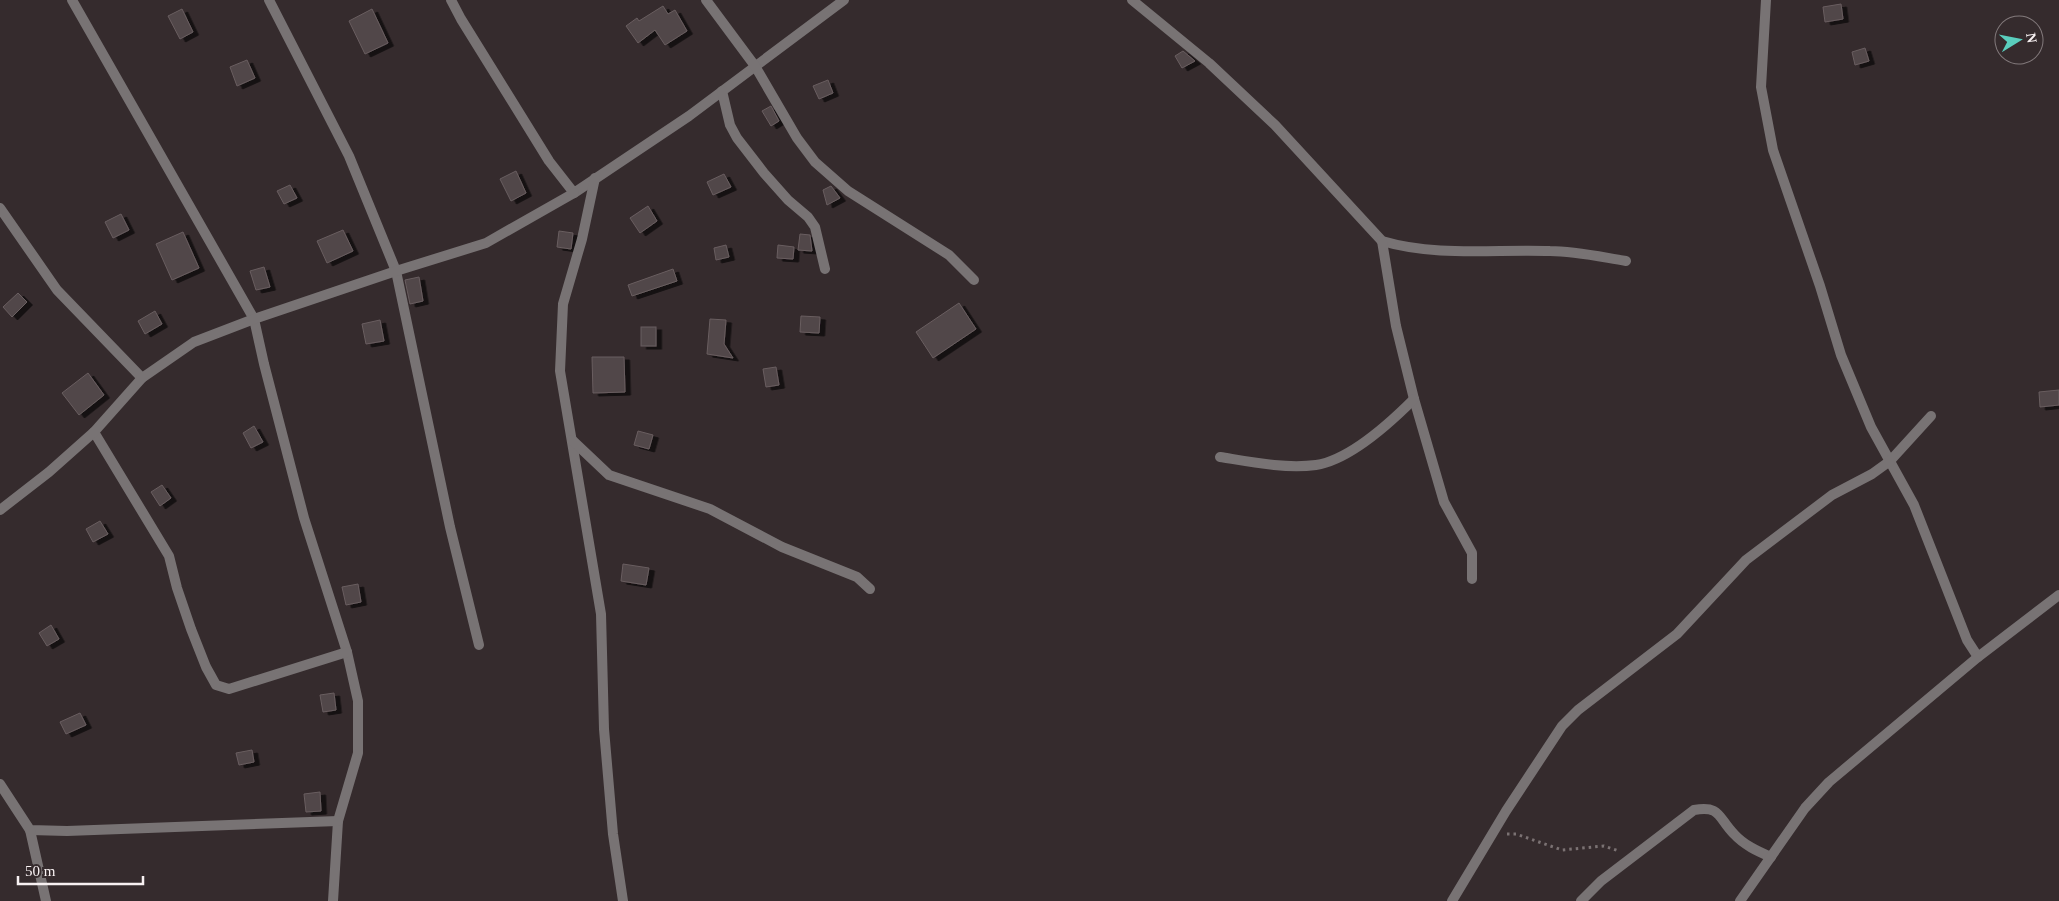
<svg xmlns="http://www.w3.org/2000/svg" width="2059" height="901" font-family="Georgia,serif">
	<style>
		.building { fill: #514648; stroke: #695e60; filter: url(#shadow) }
		.lines { fill: none; stroke-linecap: round; stroke-linejoin: round }
		.path { stroke: #7b7273; stroke-width: 3; stroke-dasharray: 2.5 4; stroke-linecap: butt }
		.street { stroke: #787374; stroke-width: 10 }
	</style>
	<defs>
		<filter id="shadow"><feDropShadow dx="5.5" dy="3" stdDeviation="0" flood-color="#0009"/></filter>
	</defs>
	<rect width="100%" height="100%" fill="#352b2d"/>
	<!-- building -->
	<g class="building">
		<polygon points="1841,4 1843,19 1825,22 1823,7"/>
		<polygon points="663,6 668,14 675,10 687,31 665,45 655,30 638,43 626,26 637,18 639,21"/>
		<polygon points="182,9 193,32 180,39 168,16"/>
		<polygon points="372,9 388,43 365,54 349,21"/>
		<polygon points="1865,48 1869,61 1855,65 1852,52"/>
		<polygon points="1183,51 1195,61 1182,68 1175,56"/>
		<polygon points="247,60 255,78 237,86 230,67"/>
		<polygon points="828,80 833,93 819,99 813,86"/>
		<polygon points="771,106 779,121 771,126 762,111"/>
		<polygon points="516,171 526,193 511,201 500,179"/>
		<polygon points="724,174 731,187 713,195 707,182"/>
		<polygon points="290,185 297,198 284,204 277,191"/>
		<polygon points="831,186 840,198 827,205 823,190"/>
		<polygon points="648,206 657,221 640,233 630,218"/>
		<polygon points="121,214 129,230 113,238 105,222"/>
		<polygon points="343,230 353,251 327,263 317,241"/>
		<polygon points="559,231 573,233 571,249 557,247"/>
		<polygon points="183,232 199,268 172,280 156,244"/>
		<polygon points="800,234 810,235 812,251 798,250"/>
		<polygon points="726,245 729,257 716,260 714,248"/>
		<polygon points="778,245 794,247 793,259 777,258"/>
		<polygon points="264,267 270,287 256,290 250,271"/>
		<polygon points="673,269 677,281 632,296 628,285"/>
		<polygon points="419,277 423,301 410,304 405,280"/>
		<polygon points="18,293 27,302 12,317 3,307"/>
		<polygon points="959,303 976,329 933,358 916,332"/>
		<polygon points="155,311 162,324 145,334 138,321"/>
		<polygon points="801,316 820,317 819,333 800,332"/>
		<polygon points="710,319 726,320 724,344 733,358 707,354"/>
		<polygon points="380,320 384,341 366,344 362,324"/>
		<rect x="641" y="327" width="15" height="19"/>
		<polygon points="592,357 624,357 625,392 593,393"/>
		<polygon points="776,367 779,385 766,387 763,369"/>
		<polygon points="88,373 104,395 79,415 62,393"/>
		<polygon points="2059,390 2059,405 2040,407 2039,392"/>
		<polygon points="254,426 263,442 251,448 243,433"/>
		<polygon points="638,431 653,435 649,449 634,445"/>
		<polygon points="162,485 171,498 160,506 151,492"/>
		<polygon points="100,521 108,534 93,542 86,529"/>
		<polygon points="623,564 649,568 646,585 621,581"/>
		<polygon points="358,584 361,602 346,605 342,587"/>
		<polygon points="51,625 59,639 47,646 39,633"/>
		<polygon points="334,693 336,710 323,712 320,695"/>
		<polygon points="80,713 86,725 66,734 60,722"/>
		<polygon points="252,750 254,762 239,765 236,753"/>
		<polygon points="320,792 321,811 306,812 304,794"/>
	</g>
	<g class="lines">
		<!-- path -->
		<polyline class="path" points="1507,834 1516,834 1562,850 1604,846 1619,851"/>
		<!-- street -->
		<g class="street">
			<polyline points="72,0 254,319 264,364 304,518 347,652 358,701 358,753 338,821 333,901"/>
			<polyline points="269,0 349,156 396,271 450,527 479,645"/>
			<polyline points="451,0 461,19 549,161 574,193 689,116 844,0"/>
			<polyline points="706,0 755,66 797,138 815,162 848,191 949,255 974,280"/>
			<path d="M1132,0L1209,63L1275,125L1382,241C1436,257 1494,249 1550,251C1575,251 1601,257 1626,261"/>
			<polyline points="1766,0 1761,87 1773,150 1820,286 1841,355 1871,427 1914,505 1967,640 1978,657"/>
			<polyline points="722,91 730,125 737,138 764,173 788,200 808,217 815,227 825,269"/>
			<polyline points="595,178 582,239 563,304 560,371 601,614 604,729 613,834 623,901"/>
			<polyline points="0,208 57,290 142,378"/>
			<polyline points="1382,241 1396,326 1414,399 1444,502 1472,553 1472,579"/>
			<polyline points="94,432 169,556 177,588 191,629 206,667 216,685 229,689 347,652"/>
			<polyline points="572,440 609,475 710,509 782,547 857,577 870,589"/>
			<path d="M1220,457C1251,462 1285,469 1316,465C1349,460 1391,422 1414,399"/>
			<polyline points="0,510 49,472 94,432 142,378 194,342 254,319 396,271 486,243 574,193"/>
			<polyline points="0,784 30,830 67,831 338,821"/>
			<polyline points="30,830 46,901"/>
			<polyline points="1452,901 1506,811 1562,726 1578,710 1677,634 1746,560 1832,495 1872,474 1890,461 1931,416"/>
			<path d="M1581,901L1601,881L1694,810C1721,805 1718,818 1734,834C1744,845 1757,851 1771,857"/>
			<polyline points="1740,901 1805,808 1829,782 1978,657 2059,595"/>
		</g>
	</g>
	<!-- north arrow -->
	<g transform="translate(2019 40) rotate(80)"><circle r="24" fill="#352b2d" stroke="#837a7c"/>
	<path d="M0-4L9 19L0 12L-9 19Z" fill="#5acebd"/>
	<text y="-8" font-size="14" font-weight="bold" text-anchor="middle" fill="#f8f1f2">N</text>
	</g>
	<!-- scale -->
	<path d="M18 876v8h125v-8" fill="none" stroke="#f8f1f2" stroke-width="2.5"/>
	<text x="25" y="876" font-size="15" fill="#f8f1f2" stroke="#352b2d" stroke-width="4" paint-order="stroke">50 m</text>
</svg>
